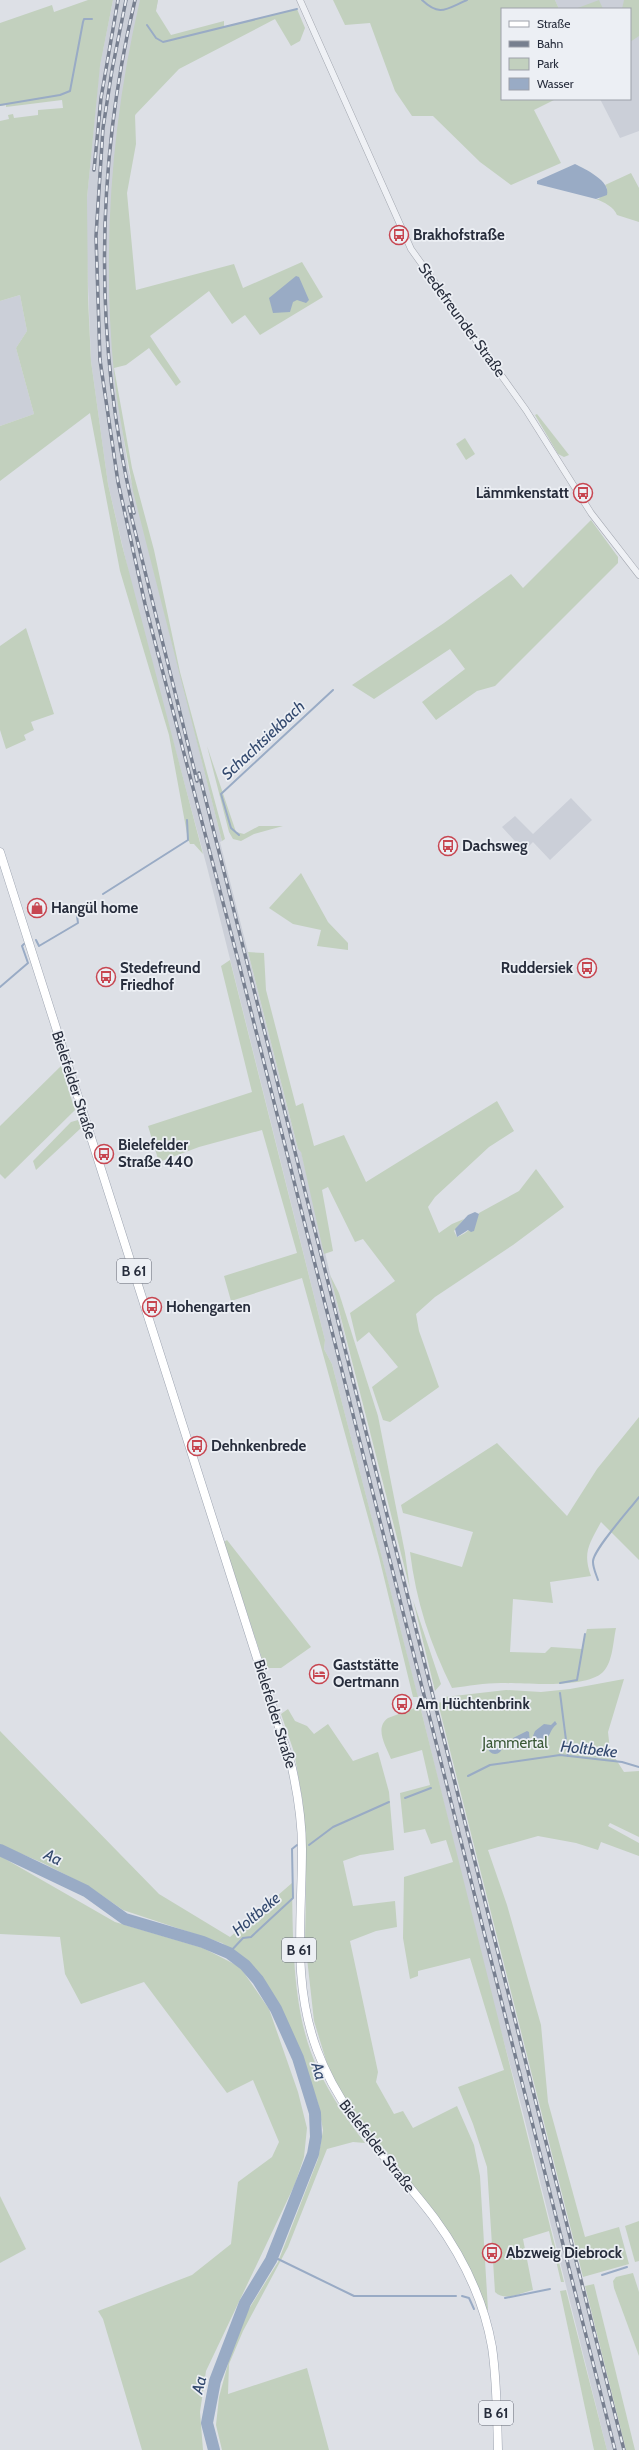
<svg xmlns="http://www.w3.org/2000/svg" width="639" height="2450" font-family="Cabin,sans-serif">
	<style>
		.built { fill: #cbcfd8 }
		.green { fill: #c2d0be }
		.water { fill: #99abc5 }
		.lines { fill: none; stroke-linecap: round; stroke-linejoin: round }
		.stream { stroke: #99abc5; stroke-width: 2 }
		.river { stroke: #99abc5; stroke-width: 12 }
		.tertiary-casing { stroke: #a3a7b0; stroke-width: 7 }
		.primary-casing { stroke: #9da4b1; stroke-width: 9 }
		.tertiary { stroke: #eff1f5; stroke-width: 6 }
		.primary { stroke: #fff; stroke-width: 8 }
		.rail-casing { stroke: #777f8f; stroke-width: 3.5 }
		.rail { stroke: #eceff4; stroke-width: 2; stroke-dasharray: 6; stroke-linecap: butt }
		.labels { text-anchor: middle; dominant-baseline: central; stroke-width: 3.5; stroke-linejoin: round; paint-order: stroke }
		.shield { fill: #eceff4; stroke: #626773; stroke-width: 1 }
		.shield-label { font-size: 14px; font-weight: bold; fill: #272d3c }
		.poi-label { font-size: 15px; font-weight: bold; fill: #272d3c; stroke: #eceff4; text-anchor: start }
		.street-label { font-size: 15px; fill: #272d3c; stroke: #eceff4 }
		.park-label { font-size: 15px; fill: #395735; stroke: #eceff4 }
		.water-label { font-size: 16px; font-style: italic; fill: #33496e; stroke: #eceff4 }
	</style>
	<rect width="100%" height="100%" fill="#dde0e6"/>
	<!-- built -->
	<g class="built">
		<polygon points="113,0 158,0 109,248 114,372 128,468 222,841 220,842 298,1149 301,1151 354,1375 626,2450 607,2450 521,2105 490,1991 420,1706 332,1364 324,1349 325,1340 281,1163 207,867 137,608 108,484 91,361 86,234 87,198 99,70"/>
		<polygon points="555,0 639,0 639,131 620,138 600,99 630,99 630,9 559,9"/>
		<polygon points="20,295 27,331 16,348 34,414 0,426 0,301"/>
		<polygon points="571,798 592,820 550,860 533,842 524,851 502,827 515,816 533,834"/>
	</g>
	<!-- green -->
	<g class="green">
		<polygon points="88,0 113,0 100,66 87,198 88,298 91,361 108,484 122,545 203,854 194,844 190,844 188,839 169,735 120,571 90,413 0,481 0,426 34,414 16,348 27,331 20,295 0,301 0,121 9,119 8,115 13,114 14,118 38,115 38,110 63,108 62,100 6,107 6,105 0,106 0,23 52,5 54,12"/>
		<path d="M140,0H158L156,11L171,35L224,21V27L297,9L305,28L300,41L291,46L275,19L179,69L135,115L136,144L127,193L136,290L234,264L243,288L302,262L323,297L260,335L245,315L232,324L209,291L150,336L181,382L176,386L149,348L126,365L114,368L132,468L154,550L180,672L225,839L222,841L133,491C127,452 118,414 114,374C102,250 111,123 140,0Z"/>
		<polygon points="333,0 555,0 559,9 502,9 502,99 556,99 534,110 561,163 511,185 480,162 433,116 412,116 395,91 370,23 345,25"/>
		<polygon points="599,0 603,9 575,9"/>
		<polygon points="624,0 639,0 639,36 630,42 630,9 622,9"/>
		<path d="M631,173L639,188V222L617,215C614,207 604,202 596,199H599L607,188L605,185Z"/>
		<polygon points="537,414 569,455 564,457 558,454 535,415"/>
		<polygon points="465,438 475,454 466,460 456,444"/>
		<polygon points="591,520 618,557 618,563 495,686 477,691 436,720 422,702 465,669 450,649 374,699 352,685 444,623 511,574 523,588"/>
		<polygon points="26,628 54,714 31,722 34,730 24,735 26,740 6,749 0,730 0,646"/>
		<polygon points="207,746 236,832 244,834 259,826 283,826 254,834 241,841 233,839 229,832"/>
		<polygon points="301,873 328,922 348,943 348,950 317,946 321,930 293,924 269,908"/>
		<path d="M248,952L264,953L266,990L296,1106L303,1103L314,1146L344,1135L366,1182L497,1101L514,1131L489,1147L435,1197L428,1207L439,1233L452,1224L464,1219L454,1231L457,1237C468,1233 476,1225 479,1213L519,1191L536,1169L564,1207L513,1245L435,1297L416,1314L419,1331L439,1387L390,1422L383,1420L372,1387L398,1367L369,1332L357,1342L350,1313L395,1281L363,1239L355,1242L328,1187L322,1190L333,1251L324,1254L301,1152L298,1149Z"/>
		<polygon points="230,960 325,1340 324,1349 332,1364 418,1697 413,1697 379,1557 302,1278 231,1301 224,1276 297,1253 262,1130 199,1147 159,1162 148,1126 252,1092 221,966"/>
		<polygon points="61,1066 75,1110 5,1179 0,1174 0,1126"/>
		<polygon points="78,1120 81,1128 36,1170 33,1161 71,1122"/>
		<polygon points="330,1275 339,1293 378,1416 405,1553 410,1589"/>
		<path d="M639,1417V1560L601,1522C590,1543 582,1552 591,1576L550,1582L553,1603L513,1599L510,1652L545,1653L551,1647L582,1649L587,1629L616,1628C613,1641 613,1662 603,1672C586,1689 525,1683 501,1683C485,1683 468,1686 452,1688C430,1644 416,1601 410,1552L462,1567L473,1532L403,1513L401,1505L497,1443L567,1516L597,1469Z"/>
		<polygon points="227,1540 311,1647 281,1668 265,1668 224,1542"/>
		<polygon points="413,1600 441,1684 435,1691"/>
		<polygon points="624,1679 608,1732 610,1750 624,1772 639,1771 639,1837 610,1823 608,1826 639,1843 639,1856 601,1842 598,1850 576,1843 538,1836 488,1850 507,1905 541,2025 548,2102 585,2237 619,2227 629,2264 583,2277 438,1703 442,1702 445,1697 506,1690 541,1692 570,1689"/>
		<path d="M420,1706L564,2282H561L549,2231L523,2239L533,2290C520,2293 505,2302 495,2292L487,2167L473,2124L458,2087L504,2070L470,1958L418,1971V1976L410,1979L403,1938L404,1877L453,1862L446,1840L431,1844L425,1829L404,1833L400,1793L430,1785L422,1750L391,1759C386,1746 374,1728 388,1718Z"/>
		<polygon points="288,1709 295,1721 307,1726 314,1734 328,1724 353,1761 378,1752 389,1792 394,1850 360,1855 343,1861 353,1906 395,1901 397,1927 376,1931 350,1941 378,2072 376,2082 394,2114 403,2111 413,2128 457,2106 474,2145 480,2176 488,2310 485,2310 472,2274 453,2240 355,2116 329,2070 314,2021 305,1940 306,1894 303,1803 294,1752 281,1714"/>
		<path d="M0,1731L159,1894L230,1937L292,1883C293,1942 292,2015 318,2069C331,2096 347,2120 365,2143L353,2142L327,2149L288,2247L243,2331L229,2364L228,2394L307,2368L329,2450H222L216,2425L219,2397L232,2349L247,2312L278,2262L318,2159L323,2130L318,2103L298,2047L280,2006L247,1960L222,1943L123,1910L91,1888L43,1863L0,1845Z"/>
		<polygon points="0,1856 115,1922 203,1948 240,1967 269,2009 298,2092 307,2128 304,2157 295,2184 206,2371 200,2412 203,2450 142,2450 103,2319 98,2311 192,2275 231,2244 238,2182 272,2157 279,2142 253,2080 227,2093 144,1982 81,2004 65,1974 60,1937 0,1934"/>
		<polygon points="0,2196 26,2249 0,2263"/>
		<polygon points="639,2221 639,2261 635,2262 625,2226"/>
		<polygon points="633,2273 639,2292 639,2356 614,2288 613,2281 616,2277"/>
		<polygon points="594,2284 635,2450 626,2450 585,2286"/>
		<polygon points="566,2290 607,2450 594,2450 560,2291"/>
	</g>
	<!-- water -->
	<g class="water">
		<path d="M575,164C585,169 611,181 607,195L596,199L537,184V181Z"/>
		<polygon points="296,276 299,277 309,300 306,303 297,300 293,302 290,312 273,313 269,298"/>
		<polygon points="475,1212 479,1214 474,1231 471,1232 468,1230 457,1237 455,1229 468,1215"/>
		<path d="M555,1721L557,1724C549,1730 552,1736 541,1744L533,1736L535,1731L544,1724L551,1725Z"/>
		<polygon points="527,1731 529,1732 530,1742 514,1747 513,1738"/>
		<circle cx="495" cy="1747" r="7"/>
		<circle cx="507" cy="1745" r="4.5"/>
	</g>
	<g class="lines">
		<!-- stream -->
		<g class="stream">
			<path d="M422,0C440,17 446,9 467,0"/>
			<polyline points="147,25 156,38 163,42 297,9"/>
			<polyline points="0,105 60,95 70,91 83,22 84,19 92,19"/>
			<polyline points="239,835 231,828 221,794 333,690"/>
			<polyline points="103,894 188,840 187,820"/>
			<polyline points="36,940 39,946 78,923 77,916"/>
			<polyline points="0,987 28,963 22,946 24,944"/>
			<path d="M598,1580C596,1574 593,1568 593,1562C592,1551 630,1509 639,1497"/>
			<polyline points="560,1683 577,1680 585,1634"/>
			<polyline points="560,1693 568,1756"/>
			<polyline points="468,1776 490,1765 560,1755 622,1762 639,1767"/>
			<polyline points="405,1798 431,1788"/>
			<polyline points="309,1845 333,1827 389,1802"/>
			<polyline points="229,1953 243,1938 251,1937 293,1898 292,1849 297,1845"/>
			<polyline points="271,2260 278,2259 354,2296 456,2296"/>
			<polyline points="602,2275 627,2267"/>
			<polyline points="462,2296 469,2298 474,2309"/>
			<polyline points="505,2298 550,2289"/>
		</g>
		<!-- river -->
		<polyline class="river" points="0,1850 86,1891 125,1919 203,1942 229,1953 245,1965 258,1980 276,2009 298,2058 315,2113 316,2137 313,2154 271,2260 245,2303 215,2381 207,2423 214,2450"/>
		<defs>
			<polyline id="tertiary" points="300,0 411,249 526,410 591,513 639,575"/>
			<path id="primary" d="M0,852L292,1768C298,1795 302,1822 302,1849C302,1919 292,1983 317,2050C342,2118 393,2163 435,2219C462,2256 484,2301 492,2347C497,2381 497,2416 498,2450"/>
		</defs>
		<!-- tertiary casing -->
		<use href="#tertiary" class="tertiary-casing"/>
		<!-- primary casing -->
		<use href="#primary" class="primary-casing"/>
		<!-- tertiary -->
		<use href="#tertiary" class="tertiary"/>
		<!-- primary -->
		<use href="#primary" class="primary"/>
		<defs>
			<g id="rail">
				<polyline points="126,0 112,70 103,128 96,236 100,360 118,482 145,604 237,956 615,2450"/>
				<polyline points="94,170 101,98 118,0"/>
				<polyline points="129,507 197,781"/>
				<path d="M134,513C94,345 95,168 135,0"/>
				<polyline points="199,773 624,2450"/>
			</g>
		</defs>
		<!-- rail casing -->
		<use href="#rail" class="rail-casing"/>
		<!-- rail -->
		<use href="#rail" class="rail"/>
	</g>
	<!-- icons -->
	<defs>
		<symbol id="bus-ring" viewBox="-11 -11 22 22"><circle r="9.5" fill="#eceff4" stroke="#c74651" stroke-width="1.5"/><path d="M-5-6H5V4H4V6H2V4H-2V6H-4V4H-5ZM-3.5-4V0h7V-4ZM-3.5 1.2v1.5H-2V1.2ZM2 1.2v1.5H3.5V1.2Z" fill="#c74651"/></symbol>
		<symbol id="shop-ring" viewBox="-11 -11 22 22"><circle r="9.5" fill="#eceff4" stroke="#c74651" stroke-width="1.5"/><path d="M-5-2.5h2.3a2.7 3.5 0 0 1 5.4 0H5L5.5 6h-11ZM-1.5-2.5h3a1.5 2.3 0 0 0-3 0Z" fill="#c74651"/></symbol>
		<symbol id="hotel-ring" viewBox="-11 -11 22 22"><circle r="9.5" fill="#eceff4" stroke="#c74651" stroke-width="1.5"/><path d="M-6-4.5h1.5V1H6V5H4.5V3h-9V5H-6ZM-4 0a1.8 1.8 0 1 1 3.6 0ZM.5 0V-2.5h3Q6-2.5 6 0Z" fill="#c74651"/></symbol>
	</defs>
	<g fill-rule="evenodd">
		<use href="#bus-ring" x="388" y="224" width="22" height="22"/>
		<use href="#bus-ring" x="572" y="482" width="22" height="22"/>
		<use href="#bus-ring" x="437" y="835" width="22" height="22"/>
		<use href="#shop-ring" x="26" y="897" width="22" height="22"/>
		<use href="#bus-ring" x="576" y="957" width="22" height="22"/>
		<use href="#bus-ring" x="95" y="966" width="22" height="22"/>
		<use href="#bus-ring" x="93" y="1143" width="22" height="22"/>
		<use href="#bus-ring" x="141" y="1296" width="22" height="22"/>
		<use href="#bus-ring" x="186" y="1435" width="22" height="22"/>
		<use href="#hotel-ring" x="308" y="1663" width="22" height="22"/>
		<use href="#bus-ring" x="391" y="1693" width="22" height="22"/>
		<use href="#bus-ring" x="481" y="2242" width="22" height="22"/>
	</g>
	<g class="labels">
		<!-- shield labels -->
		<g class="shield">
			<rect x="117" y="1259" width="34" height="24" rx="3"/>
			<rect x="282" y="1938" width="34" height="24" rx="3"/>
			<rect x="479" y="2401" width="34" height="24" rx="3"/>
		</g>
		<g class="shield-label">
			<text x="134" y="1271">B 61</text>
			<text x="299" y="1950">B 61</text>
			<text x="496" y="2413">B 61</text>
		</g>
		<!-- poi labels -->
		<g class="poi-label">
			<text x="413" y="235">Brakhofstraße</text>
			<text x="569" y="493" text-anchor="end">Lämmkenstatt</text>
			<text x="462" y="846">Dachsweg</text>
			<text x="51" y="908">Hangül home</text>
			<text x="120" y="968">Stedefreund<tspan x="120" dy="17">Friedhof</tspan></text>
			<text x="573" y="968" text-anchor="end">Ruddersiek</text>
			<text x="118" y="1145">Bielefelder<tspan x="118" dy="17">Straße 440</tspan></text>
			<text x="166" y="1307">Hohengarten</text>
			<text x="211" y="1446">Dehnkenbrede</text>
			<text x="333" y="1665">Gaststätte<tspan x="333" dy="17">Oertmann</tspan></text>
			<text x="416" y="1704">Am Hüchtenbrink</text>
			<text x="506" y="2253">Abzweig Diebrock</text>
		</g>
		<!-- street labels -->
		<g class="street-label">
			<text transform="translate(462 320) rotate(54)">Stedefreunder Straße</text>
			<text transform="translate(74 1085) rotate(72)">Bielefelder Straße</text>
			<text transform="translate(275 1714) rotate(73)">Bielefelder Straße</text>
			<text transform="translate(377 2146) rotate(52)">Bielefelder Straße</text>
		</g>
		<!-- park labels -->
		<g class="park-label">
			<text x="515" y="1743">Jammertal</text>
		</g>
		<!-- water labels -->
		<g class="water-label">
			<text transform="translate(263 740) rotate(-43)">Schachtsiekbach</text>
			<text transform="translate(589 1749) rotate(6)">Holtbeke</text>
			<text transform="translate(53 1857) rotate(25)">Aa</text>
			<text transform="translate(256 1914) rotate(-40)">Holtbeke</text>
			<text transform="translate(319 2071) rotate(73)">Aa</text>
			<text transform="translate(199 2385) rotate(-77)">Aa</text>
		</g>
	</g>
	<!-- legend -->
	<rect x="501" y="8" width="130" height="92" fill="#eceff4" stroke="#9da1aa"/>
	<rect x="509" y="21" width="20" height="6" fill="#ffffff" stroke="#9da1aa"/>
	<text x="537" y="28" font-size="12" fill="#272d3c">Straße</text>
	<rect x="509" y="41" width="20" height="6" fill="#777f8f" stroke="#9da1aa"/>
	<text x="537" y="48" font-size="12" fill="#272d3c">Bahn</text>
	<rect x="509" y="58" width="20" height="12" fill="#c2d0be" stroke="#9da1aa"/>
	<text x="537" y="68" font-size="12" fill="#272d3c">Park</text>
	<rect x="509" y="78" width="20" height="12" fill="#99abc5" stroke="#9da1aa"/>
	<text x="537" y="88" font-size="12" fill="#272d3c">Wasser</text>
</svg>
